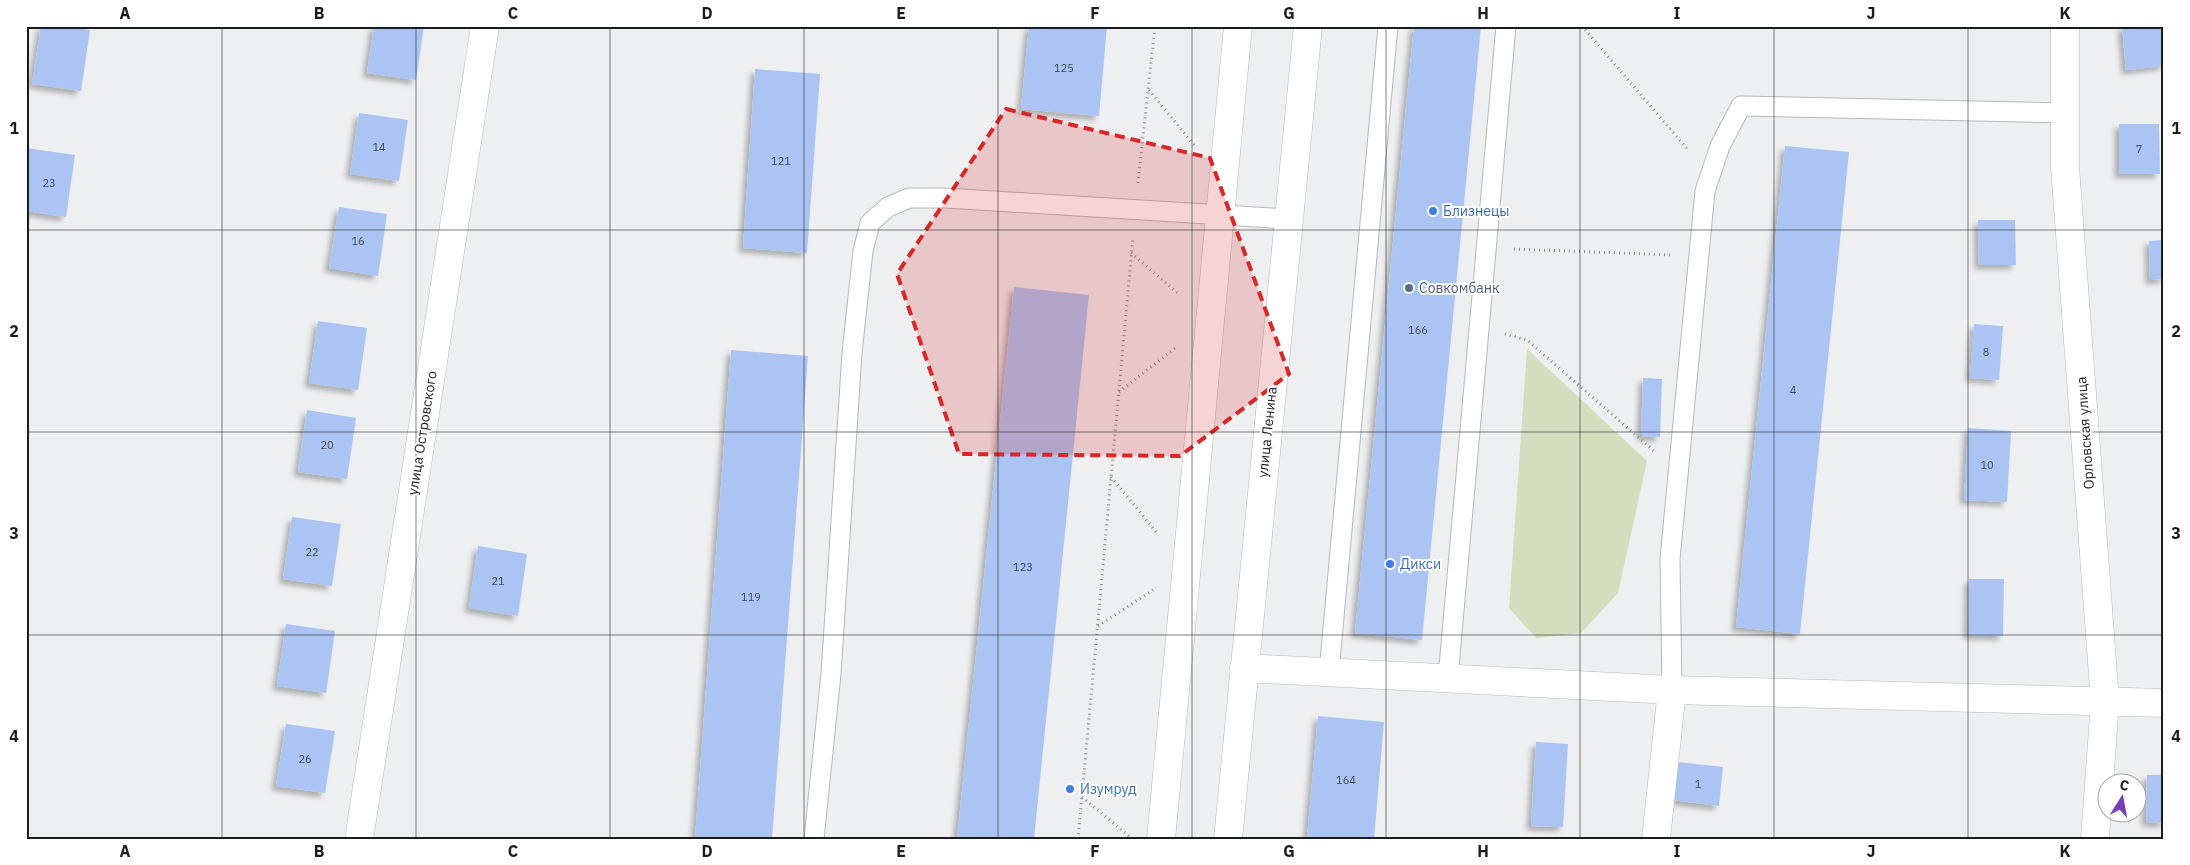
<svg xmlns="http://www.w3.org/2000/svg" width="2190" height="865" font-family="'IBM Plex Sans',sans-serif">
	<style>
		.green { fill: #d4ddbd }
		.building { fill: #abc4f3; filter: url(#shadow) }
		.lines { fill: none; stroke-linecap: round; stroke-linejoin: round }
		.lane-casing { stroke: #b7b8ba; stroke-width: 21 }
		.street-casing { stroke: #b7b8ba; stroke-width: 29 }
		.secondary-casing { stroke: #b7b8ba; stroke-width: 29 }
		.path { stroke: #898a8c; stroke-width: 3; stroke-dasharray: 1 4; stroke-linecap: butt }
		.lane { stroke: #fff; stroke-width: 19 }
		.street { stroke: #fff; stroke-width: 28 }
		.secondary { stroke: #fff; stroke-width: 28 }
		.marked { fill: #d62828; fill-opacity: 0.2; stroke: #d62828; stroke-width: 4; stroke-dasharray: 10 6; stroke-linejoin: round }
		.grid { fill: none; stroke: #1b1c1d; stroke-width: 1; stroke-opacity: 0.55 }
		.shop-dot { fill: #3f7fe0; stroke: #fff; stroke-width: 2 }
		.service-dot { fill: #5c6f8a; stroke: #fff; stroke-width: 2 }
		.labels { text-anchor: middle; dominant-baseline: central; stroke-width: 4; stroke-linejoin: round; paint-order: stroke }
		.number-label { font-size: 11px; fill: #3f4652 }
		.shop-label { font-size: 14px; fill: #366cbe; stroke: #fff; text-anchor: start }
		.service-label { font-size: 14px; fill: #4e5e75; stroke: #fff; text-anchor: start }
		.street-label { font-size: 14px; fill: #1b1c1d; stroke: #fff }
		.neatline { fill: none; stroke: #1b1c1d; stroke-width: 2 }
		.grid-label { font-size: 16px; text-anchor: middle; font-weight: bold; fill: #1b1c1d }
	</style>
	<defs>
		<filter id="shadow"><feDropShadow dx="-4.5" dy="4.5" stdDeviation="2.5" flood-color="#0004"/></filter>
	</defs>
	<rect width="100%" height="100%" fill="#eeeff1"/>
	<!-- green -->
	<polygon class="green" points="1527,349 1647,461 1618,593 1581,633 1536,638 1509,608"/>
	<!-- building -->
	<g class="building">
		<polygon points="41,26 67,26 90,30 81,91 32,84"/>
		<polygon points="374,26 424,26 416,80 367,73"/>
		<polygon points="1029,26 1107,26 1099,116 1021,109"/>
		<polygon points="1414,26 1481,26 1422,640 1355,633"/>
		<polygon points="2122,26 2164,26 2164,66 2126,70"/>
		<polygon points="755,69 820,74 807,253 743,248"/>
		<polygon points="359,113 408,120 399,181 350,174"/>
		<polygon points="2119,124 2159,124 2160,174 2119,174"/>
		<polygon points="1785,146 1849,152 1800,634 1736,627"/>
		<polygon points="26,148 75,155 66,217 26,211"/>
		<polygon points="339,207 387,214 378,276 329,268"/>
		<polygon points="1978,220 2015,220 2016,265 1979,265"/>
		<polygon points="2164,240 2164,279 2150,280 2149,241"/>
		<polygon points="1014,287 1089,295 1034,839 957,839"/>
		<polygon points="318,321 367,328 358,390 309,383"/>
		<polygon points="1974,324 2003,326 1999,380 1970,378"/>
		<polygon points="731,350 808,356 772,839 695,839"/>
		<polygon points="1643,378 1662,379 1660,437 1641,436"/>
		<polygon points="307,410 356,418 347,479 298,472"/>
		<polygon points="1968,428 2011,431 2007,502 1964,500"/>
		<polygon points="292,517 341,524 332,586 283,579"/>
		<polygon points="478,546 527,554 518,616 469,608"/>
		<polygon points="1969,579 2004,579 2003,636 1968,635"/>
		<polygon points="286,624 335,631 326,693 277,686"/>
		<polygon points="1318,716 1384,722 1374,839 1307,839"/>
		<polygon points="286,724 335,731 325,793 276,786"/>
		<polygon points="1536,742 1568,744 1563,827 1531,826"/>
		<polygon points="1677,762 1723,767 1719,806 1673,800"/>
		<polygon points="2147,775 2164,775 2164,823 2146,822"/>
	</g>
	<g class="lines">
		<defs>
			<g id="lane">
				<polyline points="1329,672 1388,26"/>
				<polyline points="1448,678 1506,26"/>
				<polyline points="1672,690 1670,559 1705,191 1720,146 1741,106 2065,113"/>
				<polyline points="814,839 831,674 852,353 863,251 870,223 888,207 909,198 946,198 1288,219"/>
			</g>
			<g id="street">
				<polyline points="2065,26 2065,167 2105,702 2095,839"/>
				<polyline points="1244,668 1672,690 2164,703"/>
				<polyline points="359,839 485,26"/>
				<polyline points="1161,839 1238,26"/>
				<polyline points="1656,839 1672,690"/>
			</g>
			<polyline id="secondary" points="1228,839 1308,26"/>
		</defs>
		<!-- lane casing -->
		<use href="#lane" class="lane-casing"/>
		<!-- street casing -->
		<use href="#street" class="street-casing"/>
		<!-- secondary casing -->
		<use href="#secondary" class="secondary-casing"/>
		<!-- path -->
		<g class="path">
			<polyline points="1582,26 1689,151"/>
			<polyline points="1149,90 1194,145"/>
			<polyline points="1138,183 1155,26"/>
			<polyline points="1514,249 1673,255"/>
			<polyline points="1131,253 1180,295"/>
			<polyline points="1505,334 1527,340 1654,451"/>
			<polyline points="1119,392 1175,348"/>
			<polyline points="1111,477 1158,534"/>
			<polyline points="1098,626 1153,590"/>
			<polyline points="1082,797 1130,837"/>
			<polyline points="1078,839 1133,237"/>
		</g>
		<!-- lane -->
		<use href="#lane" class="lane"/>
		<!-- street -->
		<use href="#street" class="street"/>
		<!-- secondary -->
		<use href="#secondary" class="secondary"/>
	</g>
	<!-- marked area -->
	<path class="marked" d="M1006,109L1210,158L1289,374L1180,456L959,454L897,274Z"/>
	<!-- grid -->
	<path class="grid" d="M222,26V839M416,26V839M610,26V839M804,26V839M998,26V839M1192,26V839M1386,26V839M1580,26V839M1774,26V839M1968,26V839M26,230H2164M26,432H2164M26,635H2164"/>
	<!-- markers -->
	<g class="shop-dot">
		<circle cx="1433" cy="211" r="5"/>
		<circle cx="1390" cy="564" r="5"/>
		<circle cx="1070" cy="789" r="5"/>
	</g>
	<circle class="service-dot" cx="1409" cy="288" r="5"/>
	<g class="labels">
		<!-- number labels -->
		<g class="number-label">
			<text x="1064" y="68">125</text>
			<text x="379" y="147">14</text>
			<text x="2139" y="149">7</text>
			<text x="781" y="161">121</text>
			<text x="49" y="183">23</text>
			<text x="358" y="241">16</text>
			<text x="1418" y="330">166</text>
			<text x="1986" y="352">8</text>
			<text x="1793" y="390">4</text>
			<text x="327" y="445">20</text>
			<text x="1987" y="465">10</text>
			<text x="312" y="552">22</text>
			<text x="1023" y="567">123</text>
			<text x="498" y="581">21</text>
			<text x="751" y="597">119</text>
			<text x="305" y="759">26</text>
			<text x="1346" y="780">164</text>
			<text x="1698" y="784">1</text>
		</g>
		<!-- shop labels -->
		<g class="shop-label">
			<text x="1443" y="211">Близнецы</text>
			<text x="1400" y="564">Дикси</text>
			<text x="1080" y="789">Изумруд</text>
		</g>
		<!-- service labels -->
		<g class="service-label">
			<text x="1419" y="288">Совкомбанк</text>
		</g>
		<!-- street labels -->
		<g class="street-label">
			<text transform="translate(1267 432) rotate(-84)">улица Ленина</text>
			<text transform="translate(422 433) rotate(-81)">улица Островского</text>
			<text transform="translate(2085 433) rotate(-94)">Орловская улица</text>
		</g>
	</g>
	<!-- border -->
	<rect width="2190" height="865" fill="none" stroke="#ffffff" stroke-width="55"/>
	<!-- north arrow -->
	<g transform="translate(2122 798) rotate(11)"><circle r="24" fill="#ffffff" stroke="#a4a4a5"/>
	<path d="M0-4L9 19L0 12L-9 19Z" fill="#753fb5"/>
	<text y="-8" font-size="14" font-weight="bold" text-anchor="middle" fill="#1b1c1d">С</text>
	</g>
	<rect x="28" y="28" width="2134" height="810" class="neatline"/>
	<g class="grid-label">
		<text x="125" y="19">A</text>
		<text x="319" y="19">B</text>
		<text x="513" y="19">C</text>
		<text x="707" y="19">D</text>
		<text x="901" y="19">E</text>
		<text x="1095" y="19">F</text>
		<text x="1289" y="19">G</text>
		<text x="1483" y="19">H</text>
		<text x="1677" y="19">I</text>
		<text x="1871" y="19">J</text>
		<text x="2065" y="19">K</text>
		<text x="14" y="134">1</text>
		<text x="2176" y="134">1</text>
		<text x="14" y="337">2</text>
		<text x="2176" y="337">2</text>
		<text x="14" y="539">3</text>
		<text x="2176" y="539">3</text>
		<text x="14" y="742">4</text>
		<text x="2176" y="742">4</text>
		<text x="125" y="857">A</text>
		<text x="319" y="857">B</text>
		<text x="513" y="857">C</text>
		<text x="707" y="857">D</text>
		<text x="901" y="857">E</text>
		<text x="1095" y="857">F</text>
		<text x="1289" y="857">G</text>
		<text x="1483" y="857">H</text>
		<text x="1677" y="857">I</text>
		<text x="1871" y="857">J</text>
		<text x="2065" y="857">K</text>
	</g>
</svg>
